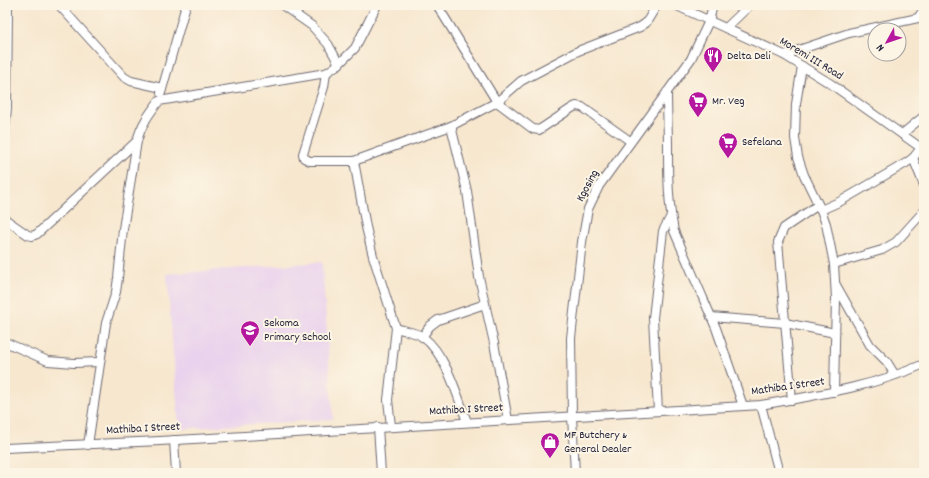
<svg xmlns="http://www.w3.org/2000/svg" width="929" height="478" font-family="Dekko,sans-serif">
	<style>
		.built { fill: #e9d2ed }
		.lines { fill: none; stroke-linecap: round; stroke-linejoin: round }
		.minor-casing { stroke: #6d676f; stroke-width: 10 }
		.minor { stroke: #fff; stroke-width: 8 }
		.labels { text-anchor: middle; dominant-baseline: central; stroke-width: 4; stroke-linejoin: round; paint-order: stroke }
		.poi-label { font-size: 12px; fill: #22223b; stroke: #fcf5e5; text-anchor: start }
		.street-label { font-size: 12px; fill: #22223b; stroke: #fcf5e5 }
	</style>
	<rect width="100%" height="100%" fill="#fcf5e5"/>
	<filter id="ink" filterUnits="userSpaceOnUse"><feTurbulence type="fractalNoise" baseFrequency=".025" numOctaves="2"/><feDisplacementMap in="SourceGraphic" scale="8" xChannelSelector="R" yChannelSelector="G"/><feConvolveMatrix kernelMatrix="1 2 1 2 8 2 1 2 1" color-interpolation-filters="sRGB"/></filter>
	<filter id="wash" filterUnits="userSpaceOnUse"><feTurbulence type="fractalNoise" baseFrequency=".012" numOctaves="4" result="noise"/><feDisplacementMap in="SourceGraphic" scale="16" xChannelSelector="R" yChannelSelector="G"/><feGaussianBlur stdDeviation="0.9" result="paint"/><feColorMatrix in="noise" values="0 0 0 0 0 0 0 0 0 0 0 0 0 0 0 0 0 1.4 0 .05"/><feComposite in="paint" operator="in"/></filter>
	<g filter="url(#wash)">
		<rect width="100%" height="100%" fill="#f7e7cf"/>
		<!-- built -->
		<polygon class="built" points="322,262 333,419 179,429 167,274"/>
	</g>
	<g filter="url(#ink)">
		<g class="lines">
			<defs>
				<g id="minor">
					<polyline points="59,5 124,77 131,81 162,88"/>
					<polyline points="282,5 312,26 328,44 339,64"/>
					<polyline points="437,5 497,102 533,129 539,130 572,108 576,106 582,107 630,141"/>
					<polyline points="675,5 784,55 831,84 924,150"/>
					<polyline points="726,28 750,5"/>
					<polyline points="784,55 849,33 918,18 924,9"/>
					<polyline points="802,66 796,104 795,138 798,157 804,175 821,210 826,224 834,264 836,298 834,392"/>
					<polyline points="326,73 324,87 303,154 304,158 310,161 354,161 366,227 373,256 396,328 388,400 391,426"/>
					<path d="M667,92C667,111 668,129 668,148C668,177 668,202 674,231L716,328L743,406"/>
					<polyline points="161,93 186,5"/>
					<polyline points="451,126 497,102 521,81 578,51 640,27 646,23 657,5"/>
					<polyline points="5,127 7,108 8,5"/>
					<polyline points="902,134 924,116"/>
					<polyline points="913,158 924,185"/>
					<polyline points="354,161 451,126 467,191 479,277 494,343 508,420"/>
					<polyline points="821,210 841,201 906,163 913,158 921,148"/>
					<polyline points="5,219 28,235 32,236 37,234 137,141"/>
					<polyline points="834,264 882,250 896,242 924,211"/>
					<polyline points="836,285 870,345 887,362 895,375"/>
					<polyline points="711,317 785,323 835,333"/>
					<path d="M396,328C404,331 416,332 423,337C446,354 458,397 467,422"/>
					<polyline points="422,337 430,326 438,320 485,304"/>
					<polyline points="5,342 48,361 74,363 99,362"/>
					<polyline points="792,400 778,242 784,228 818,205"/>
					<polyline points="761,405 779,473"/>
					<polyline points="658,411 653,318 663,231 671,216"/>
					<polyline points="378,427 381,473"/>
					<polyline points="174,440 176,473"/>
					<path d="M88,445L106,323L116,292L118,278L123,229L137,141C141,125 149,114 159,101L326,73L339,64L355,48L377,5"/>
					<path d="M5,448L160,441L761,405C817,395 872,387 924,364"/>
					<polyline points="575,473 572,416 571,338 582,242 588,209 599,186 691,59 709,21 713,5"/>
				</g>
			</defs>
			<!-- minor casing -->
			<use href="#minor" class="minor-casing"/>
			<!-- minor -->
			<use href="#minor" class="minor"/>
		</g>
	</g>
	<!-- icons -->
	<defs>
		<symbol id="restaurant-pin" viewBox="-11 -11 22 30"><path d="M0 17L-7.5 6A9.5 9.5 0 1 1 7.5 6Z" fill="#b5179e" stroke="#fcf5e5"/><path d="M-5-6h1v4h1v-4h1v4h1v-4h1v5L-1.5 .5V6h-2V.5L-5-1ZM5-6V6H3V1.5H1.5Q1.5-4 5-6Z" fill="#fff"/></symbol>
		<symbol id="supermarket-pin" viewBox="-11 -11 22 30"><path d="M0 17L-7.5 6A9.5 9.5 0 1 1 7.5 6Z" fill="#b5179e" stroke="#fcf5e5"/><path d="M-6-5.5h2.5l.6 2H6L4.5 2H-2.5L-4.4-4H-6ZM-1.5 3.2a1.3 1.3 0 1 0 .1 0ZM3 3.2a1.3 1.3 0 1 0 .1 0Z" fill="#fff"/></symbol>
		<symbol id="school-pin" viewBox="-11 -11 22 30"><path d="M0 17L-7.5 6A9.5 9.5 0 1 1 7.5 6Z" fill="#b5179e" stroke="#fcf5e5"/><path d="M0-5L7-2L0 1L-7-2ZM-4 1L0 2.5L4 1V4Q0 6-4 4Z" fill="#fff"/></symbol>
		<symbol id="shop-pin" viewBox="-11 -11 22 30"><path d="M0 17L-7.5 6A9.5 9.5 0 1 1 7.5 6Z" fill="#b5179e" stroke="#fcf5e5"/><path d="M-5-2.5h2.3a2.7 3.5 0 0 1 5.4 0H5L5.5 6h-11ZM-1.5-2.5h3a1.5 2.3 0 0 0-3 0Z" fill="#fff"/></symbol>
	</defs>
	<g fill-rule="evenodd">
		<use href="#restaurant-pin" x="702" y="45" width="22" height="30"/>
		<use href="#supermarket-pin" x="687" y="90" width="22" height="30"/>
		<use href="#supermarket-pin" x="717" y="131" width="22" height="30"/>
		<use href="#school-pin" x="239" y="319" width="22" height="30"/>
		<use href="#shop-pin" x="539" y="431" width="22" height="30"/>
	</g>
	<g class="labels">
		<!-- poi labels -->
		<g class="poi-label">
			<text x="727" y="56">Delta Deli</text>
			<text x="712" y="101">Mr. Veg</text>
			<text x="742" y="142">Sefelana</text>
			<text x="264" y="323">Sekoma<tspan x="264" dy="14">Primary School</tspan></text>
			<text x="564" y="435">MF Butchery &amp;<tspan x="564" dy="14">General Dealer</tspan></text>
		</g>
		<!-- street labels -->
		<g class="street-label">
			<text transform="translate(811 59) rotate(31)">Moremi III Road</text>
			<text transform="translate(588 186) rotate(-62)">Kgosing</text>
			<text transform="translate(788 387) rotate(-8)">Mathiba I Street</text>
			<text transform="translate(466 410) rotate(-3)">Mathiba I Street</text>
			<text transform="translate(143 429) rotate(-3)">Mathiba I Street</text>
		</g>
	</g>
	<!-- margin -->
	<rect width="929" height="478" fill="none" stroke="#fcf5e5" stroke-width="20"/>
	<!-- north arrow -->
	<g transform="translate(887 42) rotate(230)"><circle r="19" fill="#fcf5e5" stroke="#a5a1a1"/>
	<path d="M0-3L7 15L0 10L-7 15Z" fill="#b5179e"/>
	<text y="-6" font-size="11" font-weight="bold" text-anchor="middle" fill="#22223b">N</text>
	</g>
</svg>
